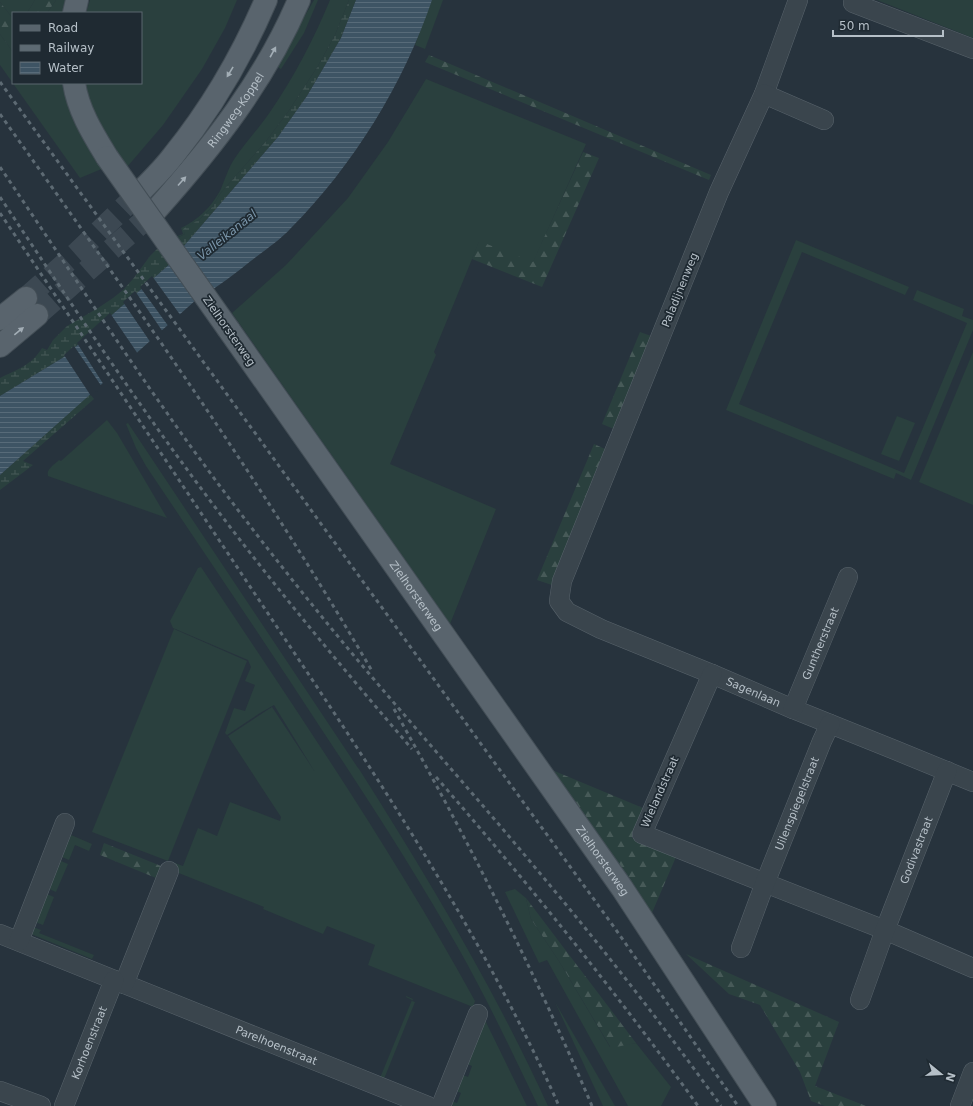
<svg xmlns="http://www.w3.org/2000/svg" width="973" height="1106" font-family="'DejaVu Sans',sans-serif">
	<style>
		.grass { fill: #2a403e }
		.forest { fill: url(#forest-firs) }
		.wetland { fill: url(#wetland-marsh) }
		.water { fill: url(#water-rules) }
		.pier { fill: #27333d }
		.lines { fill: none; stroke-linecap: round; stroke-linejoin: round }
		.major-tunnel { stroke: #3c4852; stroke-width: 22; stroke-dasharray: 22 11; stroke-linecap: butt }
		.minor-casing { stroke: #58636b; stroke-width: 20 }
		.major-casing { stroke: #434e56; stroke-width: 24 }
		.minor { stroke: #3a454d; stroke-width: 19 }
		.major { stroke: #59646d; stroke-width: 22 }
		.rail { stroke: #5d6a73; stroke-width: 3; stroke-dasharray: 4 4; stroke-linecap: butt }
		.major-bridge-casing { stroke: #434e56; stroke-width: 24; stroke-linecap: butt }
		.major-bridge { stroke: #59646d; stroke-width: 22 }
		.oneway { fill: #a3aeb6 }
		.labels { text-anchor: middle; dominant-baseline: central; stroke-width: 3.5; stroke-linejoin: round; paint-order: stroke }
		.street-label { font-size: 11px; fill: #b6c0c8; stroke: #1f2a32 }
		.water-label { font-size: 12px; font-style: italic; fill: #7a95a9; stroke: #1f2a32 }
	</style>
	<defs>
		<pattern id="forest-firs" width="22" height="20" patternUnits="userSpaceOnUse"><rect width="22" height="20" fill="#2a403e"/><path d="M5 1l3.5 6h-7zM16 11l3.5 6h-7z" fill="#475a58"/></pattern>
		<pattern id="wetland-marsh" width="20" height="14" patternUnits="userSpaceOnUse"><rect width="20" height="14" fill="#2a403e"/><path d="M1 5h8M5 5V1M11 12h8M15 12V8" fill="none" stroke="#475a58"/></pattern>
		<pattern id="water-rules" width="6" height="5" patternUnits="userSpaceOnUse"><rect width="6" height="5" fill="#3e5464"/><path d="M0 2.5h6" fill="none" stroke="#586b79"/></pattern>
	</defs>
	<rect width="100%" height="100%" fill="#27333d"/>
	<!-- grass -->
	<g class="grass">
		<polygon points="0,0 35,0 27,13 13,13 13,19 0,2"/>
		<polygon points="56,0 69,0 66,13 47,13"/>
		<path d="M90,0H237L225,28L202,69L163,125L127,167C108,141 91,115 85,83H141V13H86Z"/>
		<polygon points="314,0 318,0 304,33 281,69 276,66"/>
		<path d="M330,0H349L335,35L318,66L288,112L267,140L220,194L213,206L200,219L184,229L185,234L176,238L175,237L183,234L181,228C198,220 211,207 220,191C225,180 228,168 235,158C246,142 259,128 270,112C294,77 314,39 330,0Z"/>
		<polygon points="431,0 443,0 425,49 415,45"/>
		<polygon points="877,0 973,0 973,38"/>
		<polygon points="0,34 13,52 13,83 65,83 104,168 80,178 0,65"/>
		<polygon points="426,79 586,144 533,263 479,242 434,352 436,355 390,464 496,509 450,624 232,313 286,265 348,198 388,142"/>
		<polygon points="796,240 909,287 905,295 802,252 739,404 904,473 967,323 913,300 917,290 964,309 962,316 973,320 973,330 911,480 896,473 894,479 726,410"/>
		<polygon points="973,352 973,505 919,482"/>
		<polygon points="897,416 915,423 899,461 881,454"/>
		<path d="M107,420L117,433L167,518L48,476C46,469 54,465 59,460L61,461Z"/>
		<path d="M128,423L358,768L359,769C428,878 494,988 548,1106H538C513,1054 488,1001 460,951C417,875 370,802 322,730C264,641 205,554 146,466L136,448L126,424Z"/>
		<path d="M201,567C296,710 393,851 475,1001L473,1007L368,965L375,945L327,926L323,934L263,909L264,907L166,868L169,861L183,866L198,828L217,836L230,802L280,821L281,817L228,736L272,707L315,772L274,705L260,713L227,735L225,733L234,708L245,711L255,685L245,681L251,667L248,660L173,628L170,621L198,568Z"/>
		<polygon points="174,629 247,661 168,861 92,832"/>
		<polygon points="71,835 92,844 89,851 75,845 69,860 62,857"/>
		<polygon points="61,861 68,864 56,892 49,889"/>
		<polygon points="515,889 526,898 531,919 559,961 610,1047 636,1043 671,1087 661,1106 628,1106 547,960 539,963 505,892"/>
		<polygon points="47,894 54,897 43,925 35,922"/>
		<polygon points="33,927 41,930 39,933 94,955 92,959 31,934"/>
		<polygon points="406,996 413,999 412,1001 415,1002 384,1079 380,1078 412,1000 406,997"/>
		<polygon points="555,1002 615,1106 603,1106"/>
		<polygon points="482,1014 527,1106 445,1106 447,1100 457,1103 461,1093 452,1089 458,1073 468,1077 472,1066 462,1062"/>
	</g>
	<!-- forest -->
	<g class="forest">
		<polygon points="35,0 56,0 47,13 27,13"/>
		<polygon points="0,2 13,19 13,52 0,34"/>
		<polygon points="429,55 711,175 709,180 425,62"/>
		<polygon points="583,152 599,158 542,287 472,259 479,241 533,262"/>
		<polygon points="640,332 651,336 614,429 602,424"/>
		<polygon points="594,444 605,449 553,579 552,585 537,580"/>
		<polygon points="552,770 643,808 632,838 676,857 651,915"/>
		<polygon points="104,843 166,868 156,878 100,855"/>
		<polygon points="526,898 636,1043 611,1048 559,961 531,919"/>
		<polygon points="686,954 839,1022 815,1086 866,1106 825,1106 811,1101 800,1072 760,1005 729,994"/>
	</g>
	<!-- wetland -->
	<g class="wetland">
		<path d="M349,0H356L341,38L307,96L288,123L278,137L183,247L171,263L64,357L0,396V378C16,370 32,365 42,348L47,350L53,340L67,326L98,308L113,298L123,290L133,279L150,256L158,248L185,234L183,229L200,219L213,206L220,194L267,140L288,112L318,66L335,35Z"/>
		<polygon points="90,394 94,399 23,461 33,465 0,490 0,475"/>
	</g>
	<!-- water -->
	<path class="water" d="M356,0H432C404,83 353,166 291,228C281,239 268,248 256,257C237,272 218,287 197,299L0,475V396L64,357L171,263L183,247L278,137L307,96L341,38Z"/>
	<!-- pier -->
	<g class="pier">
		<polygon points="152,276 181,316 169,327 140,287"/>
		<polygon points="135,291 163,332 151,343 123,302"/>
		<polygon points="110,313 138,354 104,385 77,343"/>
		<polygon points="74,346 102,387 91,396 64,355"/>
	</g>
	<g class="lines">
		<!-- major-tunnel -->
		<g class="major-tunnel">
			<polyline points="26,298 78,252 142,190"/>
			<polyline points="37,315 156,210"/>
		</g>
		<defs>
			<g id="minor">
				<path id="s1" d="M798,0L764,94L719,192L562,581L559,601L567,612L601,629L712,674L793,709L895,750L973,782"/>
				<polyline points="853,3 973,49"/>
				<polyline points="764,94 824,120"/>
				<polyline points="712,674 642,834 765,883 885,930 973,968"/>
				<path id="s2" d="M793,709L848,577"/>
				<path id="s3" d="M0,934L428,1106"/>
				<polyline points="19,941 65,823"/>
				<path id="s4" d="M741,948L765,883L822,741L830,724"/>
				<polyline points="124,984 169,871"/>
				<path id="s5" d="M860,1000L885,930L947,771"/>
				<polyline points="0,1091 41,1106"/>
				<path id="s6" d="M64,1106L114,980"/>
				<polyline points="441,1106 478,1014"/>
				<polyline points="960,1106 973,1072"/>
			</g>
			<g id="major">
				<polyline points="74,13 77,0"/>
				<path d="M74,83C78,110 93,134 107,157"/>
				<path d="M142,190C153,179 164,168 173,156C211,109 242,56 266,0"/>
				<path id="s7" d="M156,210C213,146 265,80 299,0"/>
				<polyline points="0,319 26,298"/>
				<path id="s8" d="M229,330L622,888L765,1106"/>
				<polyline points="0,346 37,315"/>
			</g>
		</defs>
		<!-- minor casing -->
		<use href="#minor" class="minor-casing"/>
		<!-- major casing -->
		<use href="#major" class="major-casing"/>
		<!-- minor -->
		<use href="#minor" class="minor"/>
		<!-- major -->
		<use href="#major" class="major"/>
		<!-- rail -->
		<g class="rail">
			<polyline points="0,82 614,927 667,1003 738,1106"/>
			<path d="M0,114C129,296 259,477 372,671"/>
			<path d="M0,167C61,257 121,349 184,437C227,497 272,555 318,612C389,700 466,784 538,871C602,947 663,1025 721,1106"/>
			<path d="M0,197C64,293 128,390 197,483C265,575 338,663 412,749"/>
			<path d="M0,213C93,351 185,489 277,627C380,781 483,936 559,1106"/>
			<path d="M394,709C467,838 534,970 592,1106"/>
			<path d="M436,777C528,883 616,992 698,1106"/>
		</g>
		<defs>
			<polyline id="major-bridge" points="107,157 229,330"/>
		</defs>
		<!-- major-bridge casing -->
		<use href="#major-bridge" class="major-bridge-casing"/>
		<!-- major-bridge -->
		<use href="#major-bridge" class="major-bridge"/>
	</g>
	<!-- one-way arrows -->
	<defs><path id="oneway-solid" d="M-6-.8H1V-3.2L6.5 0L1 3.2V.8H-6Z"/></defs>
	<g class="oneway">
		<use href="#oneway-solid" transform="translate(273 52) rotate(-61)"/>
		<use href="#oneway-solid" transform="translate(230 72) rotate(121)"/>
		<use href="#oneway-solid" transform="translate(182 181) rotate(-48)"/>
		<use href="#oneway-solid" transform="translate(19 331) rotate(-39)"/>
	</g>
	<g class="labels">
		<!-- street labels -->
		<g class="street-label">
			<text stroke="none"><textPath href="#s7" startOffset="128">Ringweg-Koppel</textPath></text>
			<text transform="translate(680 290) rotate(-68)">Paladijnenweg</text>
			<text transform="translate(229 331) rotate(55)">Zielhorsterweg</text>
			<text stroke="none"><textPath href="#s8" startOffset="325">Zielhorsterweg</textPath></text>
			<text stroke="none"><textPath href="#s2" startOffset="71">Guntherstraat</textPath></text>
			<text stroke="none"><textPath href="#s1" startOffset="864">Sagenlaan</textPath></text>
			<text transform="translate(660 792) rotate(-66)">Wielandstraat</text>
			<text stroke="none"><textPath href="#s4" startOffset="155">Uilenspiegelstraat</textPath></text>
			<text stroke="none"><textPath href="#s5" startOffset="160">Godivastraat</textPath></text>
			<text stroke="none"><textPath href="#s8" startOffset="649">Zielhorsterweg</textPath></text>
			<text stroke="none"><textPath href="#s6" startOffset="68">Korhoenstraat</textPath></text>
			<text stroke="none"><textPath href="#s3" startOffset="298">Parelhoenstraat</textPath></text>
		</g>
		<!-- water labels -->
		<g class="water-label">
			<text transform="translate(227 235) rotate(-39)">Valleikanaal</text>
		</g>
	</g>
	<!-- legend -->
	<rect x="12" y="12" width="130" height="72" fill="#1f2a32" stroke="#5b666e"/>
	<rect x="20" y="25" width="20" height="6" fill="#59646d" stroke="#5b666e"/>
	<text x="48" y="32" font-size="12" fill="#b6c0c8">Road</text>
	<rect x="20" y="45" width="20" height="6" fill="#5d6a73" stroke="#5b666e"/>
	<text x="48" y="52" font-size="12" fill="#b6c0c8">Railway</text>
	<rect x="20" y="62" width="20" height="12" fill="url(#water-rules)" stroke="#5b666e"/>
	<text x="48" y="72" font-size="12" fill="#b6c0c8">Water</text>
	<!-- north arrow -->
	<g transform="translate(941 1074) rotate(108)" stroke="#1f2a32" stroke-width="3" paint-order="stroke">
	<path d="M0-3L7 15L0 10L-7 15Z" fill="#b6c0c8"/>
	<text y="-6" font-size="11" font-weight="bold" text-anchor="middle" fill="#b6c0c8">N</text>
	</g>
	<!-- scale -->
	<path d="M833 30v6h110v-6" fill="none" stroke="#b6c0c8" stroke-width="2"/>
	<text x="839" y="30" font-size="12" fill="#b6c0c8" stroke="#1f2a32" stroke-width="3" paint-order="stroke">50 m</text>
</svg>
